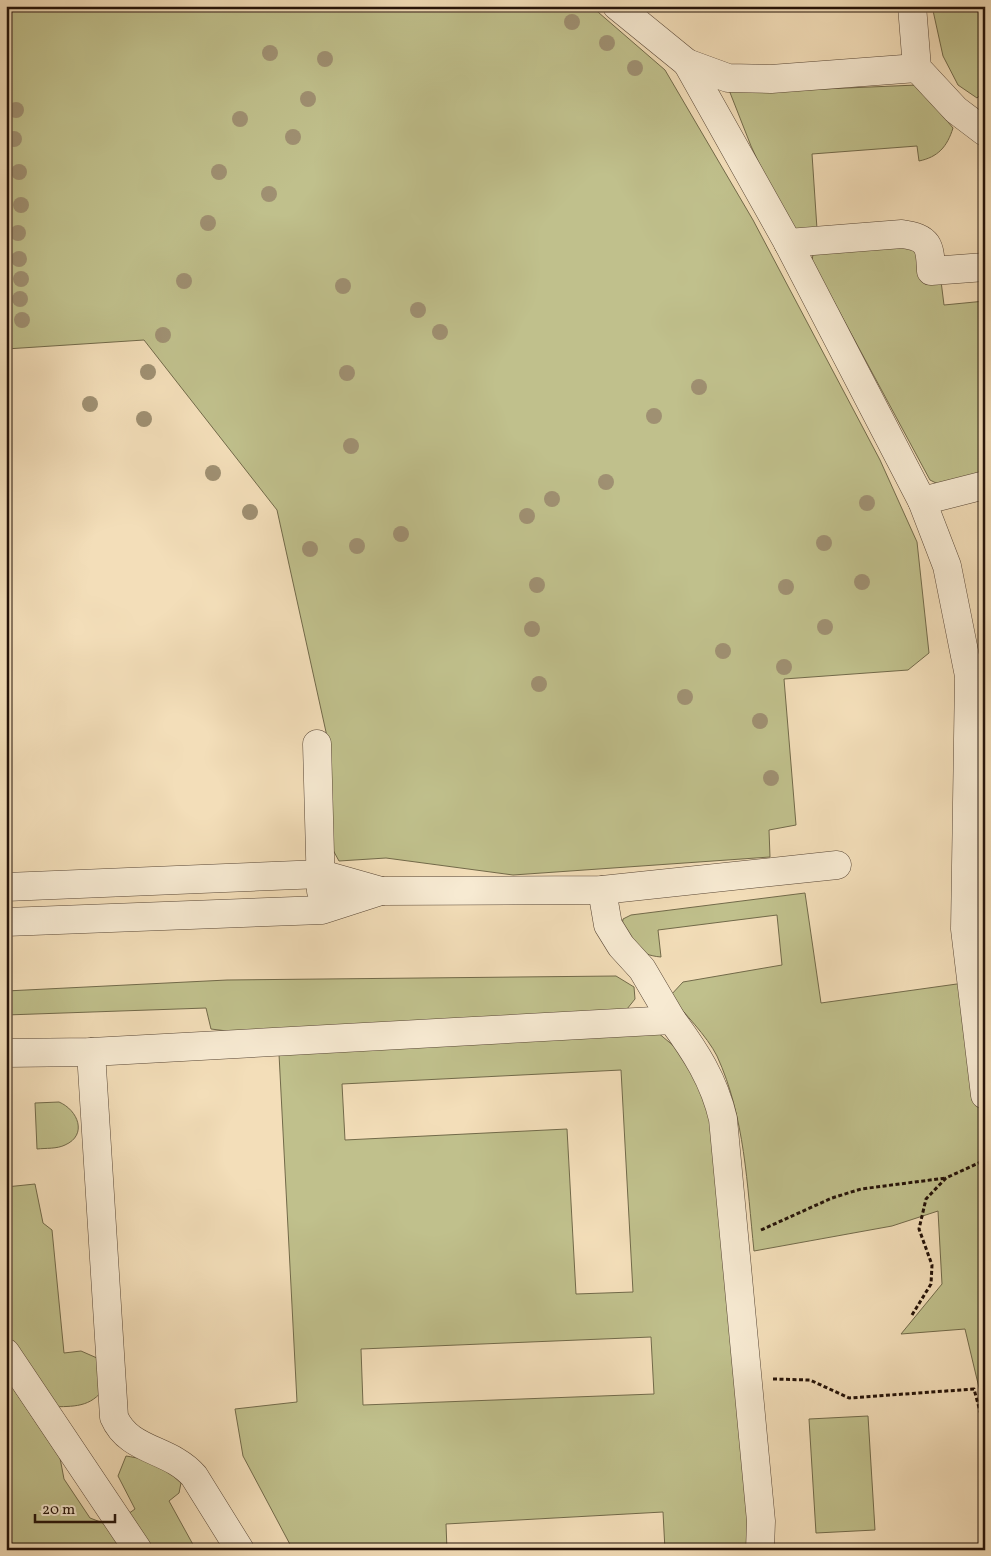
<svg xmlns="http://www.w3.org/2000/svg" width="991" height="1556" font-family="Vollkorn,serif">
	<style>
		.green { fill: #c0c08c; stroke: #726a4a; fill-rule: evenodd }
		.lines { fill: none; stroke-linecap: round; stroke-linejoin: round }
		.minor-casing { stroke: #584635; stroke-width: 29 }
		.path { stroke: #251309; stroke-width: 3; stroke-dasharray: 4 2.5; stroke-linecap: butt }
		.minor { stroke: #f7ead2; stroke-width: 28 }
		.tree { fill: #9f9072 }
	</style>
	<rect width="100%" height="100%" fill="#f3deb9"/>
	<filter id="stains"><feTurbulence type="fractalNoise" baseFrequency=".004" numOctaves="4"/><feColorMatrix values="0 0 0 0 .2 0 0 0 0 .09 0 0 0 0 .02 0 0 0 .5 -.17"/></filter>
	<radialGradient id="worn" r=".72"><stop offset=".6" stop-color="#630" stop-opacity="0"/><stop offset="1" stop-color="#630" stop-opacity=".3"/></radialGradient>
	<!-- green -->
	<g class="green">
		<polygon points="6,6 591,6 665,70 753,220 880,460 917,542 929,653 908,670 784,679 796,825 769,830 770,857 513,875 386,858 339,861 333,850 328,741 277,510 144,340 6,349"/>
		<polygon points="932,6 985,6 985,91 977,98 958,85 943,56"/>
		<path d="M917,85L953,128C947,147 938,157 919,161L917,146L812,154L817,229L791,232L751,146L729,90L753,92Z"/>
		<polygon points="915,246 941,281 944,305 985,301 985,472 938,484 930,480 812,261 813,254"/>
		<path d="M805,893L821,1003L964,983L985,1149V1413L965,1329L901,1334L942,1284L938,1211L892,1226L754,1251C747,1185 745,1117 717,1056C707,1036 684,1013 670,996L683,982L782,965L777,915L658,930L661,957C637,955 634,944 622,926L623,919L631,915Z"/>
		<polygon points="616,976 634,987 635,999 627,1009 606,1014 227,1031 211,1029 206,1008 6,1015 6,991 227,980"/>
		<path d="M657,1032L681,1052L701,1087L711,1117L754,1550H665L663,1512L446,1524L447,1550H293L243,1456L235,1409L297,1402L279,1054ZM621,1070L633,1292L576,1294L567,1129L345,1140L342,1084ZM651,1337L654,1394L363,1405L361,1349Z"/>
		<path d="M59,1102C78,1110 88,1135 65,1145C57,1149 46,1148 37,1149L35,1103Z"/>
		<path d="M35,1184L43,1223L52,1230L64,1353L81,1351L97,1358L102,1391C88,1409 69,1406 48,1407L6,1341V1187Z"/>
		<path d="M6,1378L60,1458L64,1479L90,1518L111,1526L135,1509L118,1476L126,1456C152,1460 162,1465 181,1483L179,1493L169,1501L196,1550H6Z"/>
		<polygon points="868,1416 875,1530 816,1533 809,1419"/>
	</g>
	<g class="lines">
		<defs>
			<g id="minor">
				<polyline points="617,6 687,63 728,78 771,79 917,68"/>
				<polyline points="912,6 917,68 956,110 985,132"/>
				<polyline points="687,63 788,243 922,501 947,566 969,676 965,929 985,1095"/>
				<path d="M788,243L902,234C929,238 930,245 931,271L985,267"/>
				<polyline points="922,501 985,485"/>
				<polyline points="317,744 321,891"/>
				<polyline points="6,887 321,874 381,891"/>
				<polyline points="602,890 608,925 621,946 642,969 672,1020"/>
				<polyline points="6,922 322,910 381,891 602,890 837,865"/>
				<path d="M91,1052L114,1417C129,1452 170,1448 194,1476L240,1550"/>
				<path d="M6,1053L91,1052L672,1020C695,1051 714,1080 723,1119L761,1521L760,1550"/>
				<polyline points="6,1353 138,1550"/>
			</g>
		</defs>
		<!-- minor casing -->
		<use href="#minor" class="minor-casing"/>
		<!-- path -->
		<g class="path">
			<polyline points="761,1230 832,1198 861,1189 946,1178"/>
			<polyline points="912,1315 931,1284 932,1265 919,1229 926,1199 946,1178 985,1160"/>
			<polyline points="773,1379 810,1380 849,1398 974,1389 985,1430"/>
		</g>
		<!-- minor -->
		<use href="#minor" class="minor"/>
	</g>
	<!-- trees -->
	<g class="tree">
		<circle cx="572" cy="22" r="8"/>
		<circle cx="607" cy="43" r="8"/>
		<circle cx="270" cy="53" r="8"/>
		<circle cx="325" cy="59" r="8"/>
		<circle cx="635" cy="68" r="8"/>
		<circle cx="308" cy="99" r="8"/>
		<circle cx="16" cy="110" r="8"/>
		<circle cx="240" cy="119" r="8"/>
		<circle cx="293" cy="137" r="8"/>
		<circle cx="14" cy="139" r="8"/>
		<circle cx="19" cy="172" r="8"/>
		<circle cx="219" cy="172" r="8"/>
		<circle cx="269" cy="194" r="8"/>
		<circle cx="21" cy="205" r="8"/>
		<circle cx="208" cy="223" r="8"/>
		<circle cx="18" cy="233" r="8"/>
		<circle cx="19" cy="259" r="8"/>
		<circle cx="21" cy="279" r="8"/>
		<circle cx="184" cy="281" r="8"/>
		<circle cx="343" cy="286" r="8"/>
		<circle cx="20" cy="299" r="8"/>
		<circle cx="418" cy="310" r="8"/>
		<circle cx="22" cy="320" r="8"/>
		<circle cx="440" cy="332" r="8"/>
		<circle cx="163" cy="335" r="8"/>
		<circle cx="148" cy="372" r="8"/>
		<circle cx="347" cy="373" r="8"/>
		<circle cx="699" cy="387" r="8"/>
		<circle cx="90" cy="404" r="8"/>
		<circle cx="654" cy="416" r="8"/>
		<circle cx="144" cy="419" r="8"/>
		<circle cx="351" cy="446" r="8"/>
		<circle cx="213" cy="473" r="8"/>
		<circle cx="606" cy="482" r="8"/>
		<circle cx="552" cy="499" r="8"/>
		<circle cx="867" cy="503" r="8"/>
		<circle cx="250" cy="512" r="8"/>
		<circle cx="527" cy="516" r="8"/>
		<circle cx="401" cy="534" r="8"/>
		<circle cx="824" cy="543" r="8"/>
		<circle cx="357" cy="546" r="8"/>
		<circle cx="310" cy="549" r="8"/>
		<circle cx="862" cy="582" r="8"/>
		<circle cx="537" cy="585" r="8"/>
		<circle cx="786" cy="587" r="8"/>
		<circle cx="825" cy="627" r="8"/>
		<circle cx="532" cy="629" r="8"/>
		<circle cx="723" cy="651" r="8"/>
		<circle cx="784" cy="667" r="8"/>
		<circle cx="539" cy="684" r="8"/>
		<circle cx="685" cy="697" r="8"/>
		<circle cx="760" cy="721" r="8"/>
		<circle cx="771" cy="778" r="8"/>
	</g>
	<!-- margin -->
	<rect width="991" height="1556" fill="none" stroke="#f3deb9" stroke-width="25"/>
	<rect x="8" y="8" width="976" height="1541" fill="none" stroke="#251309" stroke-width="2.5"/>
	<rect x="12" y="12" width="966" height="1531" fill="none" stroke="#251309"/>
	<!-- scale -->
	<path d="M35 1514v8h80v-8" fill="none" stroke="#251309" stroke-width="2.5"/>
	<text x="42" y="1514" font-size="15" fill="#251309" stroke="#f7ead2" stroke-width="4" paint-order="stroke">20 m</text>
	<rect width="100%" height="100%" filter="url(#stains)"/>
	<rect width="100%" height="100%" fill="url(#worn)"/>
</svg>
